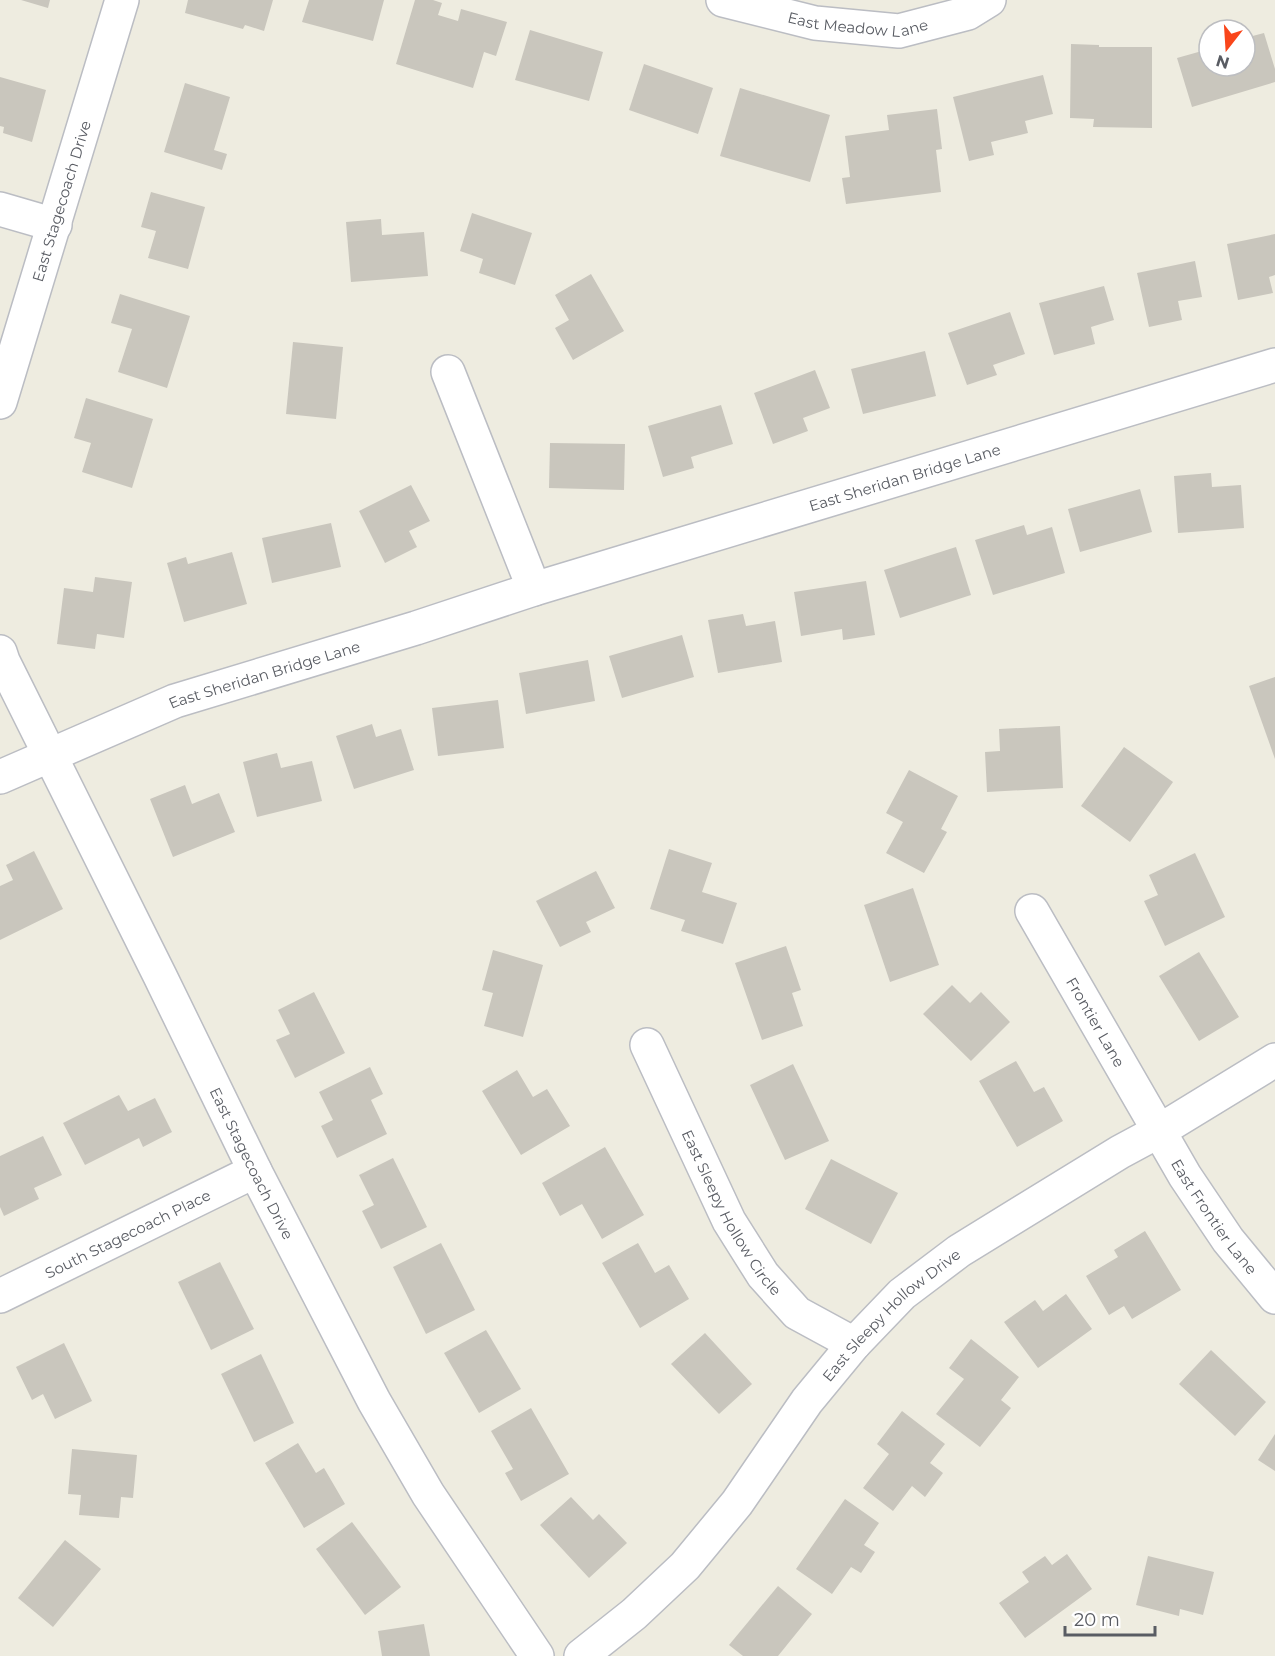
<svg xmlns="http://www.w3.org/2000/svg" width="1275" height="1656" font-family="Montserrat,sans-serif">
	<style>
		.building { fill: #c9c6bd }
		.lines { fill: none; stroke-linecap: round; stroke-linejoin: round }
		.minor-casing { stroke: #bbbdc3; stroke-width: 36 }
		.minor { stroke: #fff; stroke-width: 33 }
		.labels { text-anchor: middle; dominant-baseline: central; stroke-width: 5; stroke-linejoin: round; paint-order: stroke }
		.street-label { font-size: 15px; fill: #595c63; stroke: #fff }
	</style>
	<rect width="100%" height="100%" fill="#eeece0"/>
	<!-- building -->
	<g class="building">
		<polygon points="21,0 50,0 48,8"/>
		<polygon points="188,0 273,0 264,31 245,25 243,29 185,13"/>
		<polygon points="309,0 384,0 373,41 302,22"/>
		<polygon points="415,0 433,0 442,3 438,15 458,21 461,9 507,22 496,56 484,52 473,88 396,64"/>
		<polygon points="530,30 603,52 589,101 515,80"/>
		<polygon points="1264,33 1275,69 1275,82 1192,107 1177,58 1209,49 1209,66 1245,66 1245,38"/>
		<polygon points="1071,44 1099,45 1099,47 1152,47 1152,128 1093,127 1094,119 1070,118"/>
		<polygon points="644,64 713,88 698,134 629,110"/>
		<polygon points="1043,75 1053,114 1025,121 1028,133 991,142 994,155 969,161 953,97"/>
		<polygon points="0,77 46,90 32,142 3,133 4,127 0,126"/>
		<polygon points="185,83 230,97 214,150 227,154 222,170 164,152"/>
		<polygon points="740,88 830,115 810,182 720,156"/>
		<polygon points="937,109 942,149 936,150 941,192 846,204 842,178 850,177 845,136 889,130 887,115"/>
		<polygon points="151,192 205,207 188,269 148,258 156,231 141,227"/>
		<polygon points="472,213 532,233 515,285 479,273 483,259 460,251"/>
		<polygon points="381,219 382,235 424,232 428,276 351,282 346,222"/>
		<polygon points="1275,234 1275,275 1269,277 1273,293 1238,300 1227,244"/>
		<polygon points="1195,261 1202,297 1178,301 1182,320 1149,327 1137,273"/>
		<polygon points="591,274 624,331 573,360 555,328 569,320 555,295"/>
		<polygon points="1104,286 1114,320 1091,327 1095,344 1054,355 1039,303"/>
		<polygon points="120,294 190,316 167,388 118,372 132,329 111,323"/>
		<polygon points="1010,312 1025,354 993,365 997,375 967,385 948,333"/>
		<polygon points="293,342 343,347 336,419 286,414"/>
		<polygon points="925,351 936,396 863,414 851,369"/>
		<polygon points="815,370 830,408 803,418 808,431 773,444 754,393"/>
		<polygon points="86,398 153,419 132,488 82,472 91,443 74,438"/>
		<polygon points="721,405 733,444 691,457 694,468 663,477 648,426"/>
		<polygon points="550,443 625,444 624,490 549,488"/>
		<polygon points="1211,473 1212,487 1241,485 1244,528 1178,533 1174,476"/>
		<polygon points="411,485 430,521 409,531 417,547 385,563 359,511"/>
		<polygon points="1140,489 1152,532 1080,552 1068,509"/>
		<polygon points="331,523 341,567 272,583 262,538"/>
		<polygon points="1024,525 1027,535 1052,527 1065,573 993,595 975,540"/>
		<polygon points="956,547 971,595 900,618 884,570"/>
		<polygon points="232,552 247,604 184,622 167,563 186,557 188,564"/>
		<polygon points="95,577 132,582 124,638 97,634 95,649 57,644 64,588 93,592"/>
		<polygon points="866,581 875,635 843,640 842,629 801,636 794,592"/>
		<polygon points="743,614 746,626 775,621 782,662 718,673 708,620"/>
		<polygon points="682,635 694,677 622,698 609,656"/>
		<polygon points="588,660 595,701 526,714 519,673"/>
		<polygon points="1275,677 1275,759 1249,686"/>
		<polygon points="498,700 504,748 438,756 432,708"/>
		<polygon points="372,724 376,737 401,729 414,770 354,789 336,736"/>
		<polygon points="1060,726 1063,788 987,792 985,752 1000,751 999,729"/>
		<polygon points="1124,747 1173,782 1130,842 1081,806"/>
		<polygon points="277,753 281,768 312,761 322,801 257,817 243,762"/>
		<polygon points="909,770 958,796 941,829 947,832 924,873 886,853 903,822 886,813"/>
		<polygon points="185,785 192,804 219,793 235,832 173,857 150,799"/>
		<polygon points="669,849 712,863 702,892 737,903 723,944 681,931 685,920 650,909"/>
		<polygon points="34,851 63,909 0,940 0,886 13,880 6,865"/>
		<polygon points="1195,853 1225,917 1165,946 1144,901 1158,895 1149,875"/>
		<polygon points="596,871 615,908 586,922 591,932 560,947 536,901"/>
		<polygon points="913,888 939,965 890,982 864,905"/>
		<polygon points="786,946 801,990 792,993 803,1026 762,1040 735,963"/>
		<polygon points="493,950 543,965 523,1037 484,1026 493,993 482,990"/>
		<polygon points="1199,952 1239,1017 1199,1041 1159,976"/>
		<polygon points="952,985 970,1003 981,992 1010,1022 971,1061 923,1014"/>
		<polygon points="314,992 345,1053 295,1078 276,1040 290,1034 278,1010"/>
		<polygon points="1016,1061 1034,1092 1044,1087 1063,1121 1017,1147 979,1081"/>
		<polygon points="793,1064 829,1141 785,1160 750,1085"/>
		<polygon points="370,1067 383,1094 371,1100 387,1134 337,1158 321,1126 333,1120 319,1092"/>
		<polygon points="517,1070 533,1097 547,1089 570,1126 521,1155 482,1091"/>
		<polygon points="119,1095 128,1111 155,1098 172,1132 143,1147 139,1138 85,1165 63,1123"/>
		<polygon points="43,1136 62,1175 34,1188 39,1199 4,1216 0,1207 0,1156"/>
		<polygon points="605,1147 644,1215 602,1239 582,1204 560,1216 542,1183"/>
		<polygon points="393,1158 427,1227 381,1249 362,1211 374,1205 359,1175"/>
		<polygon points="831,1159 898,1193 871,1244 805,1209"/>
		<polygon points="1145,1231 1181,1290 1132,1319 1124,1306 1109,1315 1086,1276 1118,1257 1114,1250"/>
		<polygon points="441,1243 475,1310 426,1334 393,1267"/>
		<polygon points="638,1243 655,1273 669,1265 689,1299 640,1328 602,1263"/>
		<polygon points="220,1262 254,1329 211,1350 178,1282"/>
		<polygon points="1066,1294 1092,1329 1038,1368 1004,1322 1035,1300 1043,1311"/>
		<polygon points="486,1330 521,1389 479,1413 444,1353"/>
		<polygon points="705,1333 752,1384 719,1414 671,1364"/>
		<polygon points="971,1339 1019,1377 1001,1400 1011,1408 980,1447 936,1414 964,1379 949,1368"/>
		<polygon points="64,1343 92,1401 55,1419 43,1394 32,1400 16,1367"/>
		<polygon points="1211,1350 1266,1402 1235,1436 1179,1384"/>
		<polygon points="261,1354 294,1423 254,1442 221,1374"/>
		<polygon points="531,1408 569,1474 521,1501 505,1473 513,1469 491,1431"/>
		<polygon points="902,1411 945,1444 930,1463 943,1473 925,1497 912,1486 893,1511 863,1488 889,1454 877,1444"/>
		<polygon points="1275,1434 1275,1471 1258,1460"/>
		<polygon points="298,1443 316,1473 324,1468 345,1504 304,1528 265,1463"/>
		<polygon points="72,1449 137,1455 133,1498 121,1497 119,1518 79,1515 81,1495 68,1494"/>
		<polygon points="571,1497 593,1520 599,1514 627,1543 589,1578 540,1525"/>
		<polygon points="845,1499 879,1523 864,1545 875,1552 861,1573 851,1567 832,1594 796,1569"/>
		<polygon points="352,1522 401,1587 365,1615 316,1549"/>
		<polygon points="65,1540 101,1569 53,1627 18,1598"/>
		<polygon points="1067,1554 1092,1589 1025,1638 999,1603 1029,1582 1022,1572 1045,1556 1052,1565"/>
		<polygon points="1148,1556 1214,1572 1203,1615 1180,1609 1179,1616 1136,1605"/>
		<polygon points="778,1586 812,1614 778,1656 743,1656 729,1645"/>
		<polygon points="424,1624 430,1656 382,1656 378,1631"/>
	</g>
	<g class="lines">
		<defs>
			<g id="minor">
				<path id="s1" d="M723,0L815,23L899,31L968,13L989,0"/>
				<polyline points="0,209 55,225"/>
				<polyline points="448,372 534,589"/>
				<path id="s2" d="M0,402L122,0"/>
				<path id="s3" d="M0,652L3,661L160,976L255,1171L374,1401L428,1494L537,1656"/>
				<path id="s4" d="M0,777L175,701L416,628L534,589L1275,365"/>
				<path id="s5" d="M1032,911L1185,1176L1228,1240L1275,1297"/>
				<path id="s6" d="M647,1045L729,1221L763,1275L797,1313L854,1344"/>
				<path id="s7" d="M0,1296L255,1171"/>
				<path id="s8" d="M581,1656L634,1614L685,1566L737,1503L807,1401L854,1344L902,1294L959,1251L1120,1152L1159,1131L1275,1060"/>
			</g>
		</defs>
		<!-- minor casing -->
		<use href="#minor" class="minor-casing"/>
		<!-- minor -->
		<use href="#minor" class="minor"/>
	</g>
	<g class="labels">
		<!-- street labels -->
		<g class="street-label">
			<text stroke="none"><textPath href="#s1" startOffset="138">East Meadow Lane</textPath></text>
			<text stroke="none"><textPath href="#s2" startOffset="210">East Stagecoach Drive</textPath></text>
			<text stroke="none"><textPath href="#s4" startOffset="954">East Sheridan Bridge Lane</textPath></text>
			<text stroke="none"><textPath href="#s4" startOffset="284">East Sheridan Bridge Lane</textPath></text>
			<text stroke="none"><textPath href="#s5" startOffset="128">Frontier Lane</textPath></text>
			<text stroke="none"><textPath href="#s3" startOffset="570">East Stagecoach Drive</textPath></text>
			<text stroke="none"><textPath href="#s6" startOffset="188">East Sleepy Hollow Circle</textPath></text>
			<text stroke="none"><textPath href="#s5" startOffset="356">East Frontier Lane</textPath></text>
			<text stroke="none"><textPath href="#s7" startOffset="142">South Stagecoach Place</textPath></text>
			<text stroke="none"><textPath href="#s8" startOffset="464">East Sleepy Hollow Drive</textPath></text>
		</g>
	</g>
	<!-- north arrow -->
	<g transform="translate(1227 48) rotate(197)"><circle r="28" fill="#ffffff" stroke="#bdbec1" stroke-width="1.5"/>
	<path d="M0-4.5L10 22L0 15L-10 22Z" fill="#f9461b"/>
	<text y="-9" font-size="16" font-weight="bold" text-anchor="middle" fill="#595c63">N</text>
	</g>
	<!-- scale -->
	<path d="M1065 1626v9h90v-9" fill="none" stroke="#595c63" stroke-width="3"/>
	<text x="1074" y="1626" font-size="18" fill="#595c63" stroke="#ffffff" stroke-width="4.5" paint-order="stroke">20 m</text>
</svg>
